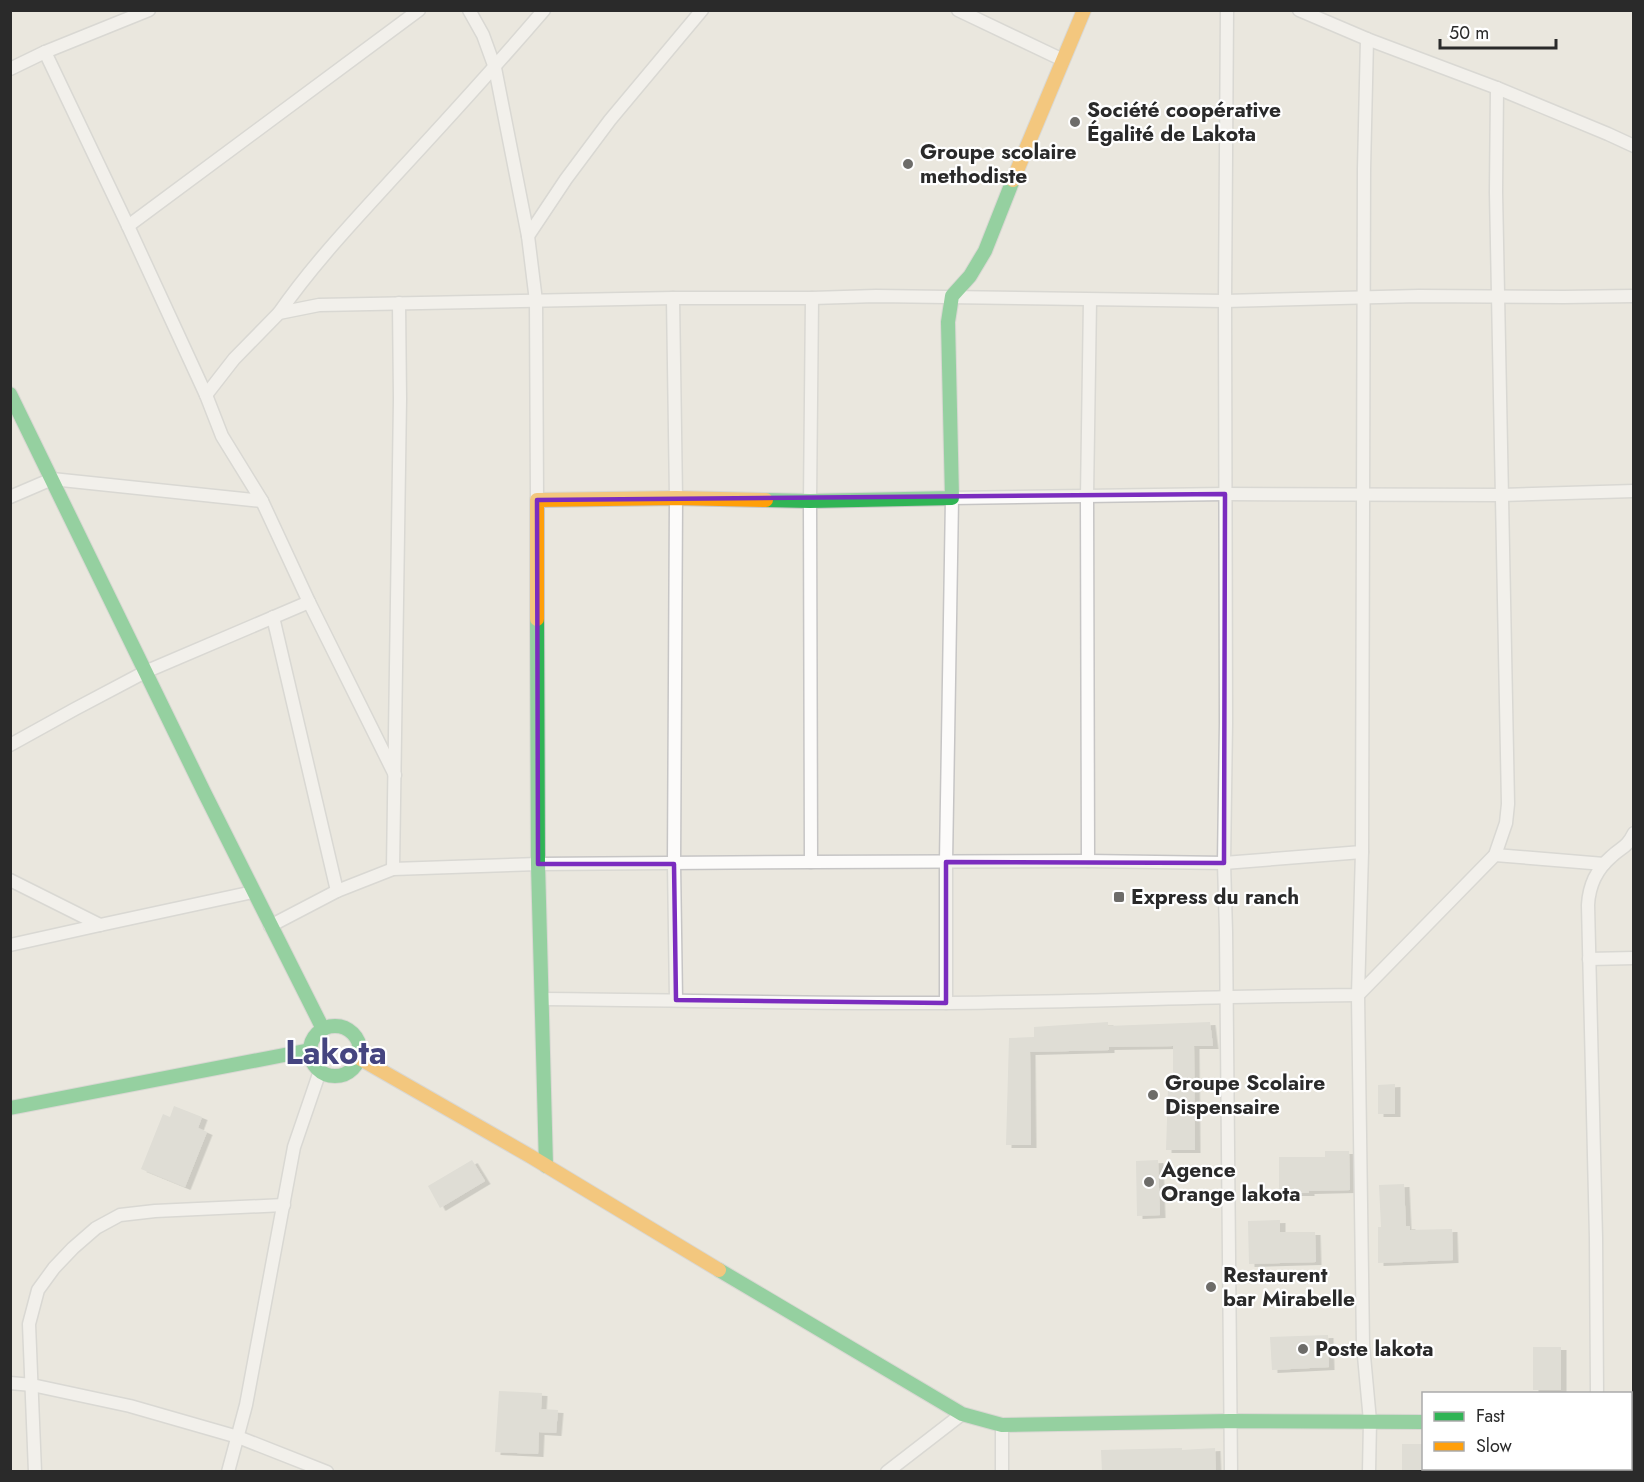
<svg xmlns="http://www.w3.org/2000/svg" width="1644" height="1482" font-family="Jost,sans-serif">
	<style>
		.building { fill: #d2d0ca; filter: url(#shadow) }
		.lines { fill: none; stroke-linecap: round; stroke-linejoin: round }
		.street-casing { stroke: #c6c5c5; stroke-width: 15 }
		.fast-casing { stroke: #c6c5c5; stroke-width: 16 }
		.slow-casing { stroke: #c6c5c5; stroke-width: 16 }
		.street { stroke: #fcfbfa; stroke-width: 12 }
		.fast { stroke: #30b455; stroke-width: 14 }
		.slow { stroke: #ff9f0a; stroke-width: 14 }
		.marked { fill: none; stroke: #7b2cbf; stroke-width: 4.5; stroke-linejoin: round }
		.poi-dot { fill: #6d6c69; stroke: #fff; stroke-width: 2 }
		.labels { text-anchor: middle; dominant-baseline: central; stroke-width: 4.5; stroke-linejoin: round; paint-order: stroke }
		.poi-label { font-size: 21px; font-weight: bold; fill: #2a2a2a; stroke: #fff; text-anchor: start }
		.town-label { font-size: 33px; font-weight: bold; fill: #454580; stroke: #fff }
	</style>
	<defs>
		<filter id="shadow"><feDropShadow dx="5.5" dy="3" stdDeviation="0" flood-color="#0004"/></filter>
	</defs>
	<rect width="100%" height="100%" fill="#eae7de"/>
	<!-- building -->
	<g class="building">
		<polygon points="1108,1022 1108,1026 1210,1022 1213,1046 1194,1046 1195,1150 1166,1150 1168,1089 1173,1089 1173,1046 1109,1047 1109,1050 1030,1052 1031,1145 1006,1145 1009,1038 1034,1037 1034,1027"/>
		<polygon points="1395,1084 1395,1114 1378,1114 1378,1085"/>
		<polygon points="174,1106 202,1117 198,1128 207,1132 185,1187 141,1169 163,1114 170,1117"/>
		<polygon points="1325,1151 1349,1151 1350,1190 1309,1191 1309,1193 1279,1193 1279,1157 1325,1157"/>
		<polygon points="472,1160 485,1181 440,1208 428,1186"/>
		<polygon points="1158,1160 1160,1215 1137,1216 1136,1161"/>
		<polygon points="1404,1184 1406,1226 1410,1226 1410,1230 1452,1229 1453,1260 1378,1263 1378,1227 1381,1227 1379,1185"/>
		<polygon points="1280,1220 1280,1232 1315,1232 1316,1262 1249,1264 1248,1221"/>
		<polygon points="1328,1335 1329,1367 1272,1370 1270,1337"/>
		<rect x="1533" y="1347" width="28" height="43"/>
		<polygon points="499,1391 542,1393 541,1409 558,1410 556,1433 539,1432 538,1454 495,1452"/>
		<rect x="1402" y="1444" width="22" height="28"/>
		<polygon points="1182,1448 1182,1450 1215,1448 1216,1472 1102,1472 1101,1450"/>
	</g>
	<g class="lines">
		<defs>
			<g id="street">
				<polyline points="469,10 483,35 495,68 528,236 536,301 537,500"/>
				<polyline points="958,10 1063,60"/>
				<polyline points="1227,10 1225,301 1226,723 1224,863 1226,932 1231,1472"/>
				<polyline points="1299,10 1367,39 1497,88 1608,134 1634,146"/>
				<polyline points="1367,39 1364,169 1362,852 1358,995 1363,1345 1370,1421 1369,1472"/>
				<polyline points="45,52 128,226 206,395 222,436 262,501 309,602 395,775"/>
				<polyline points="10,69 45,52 149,10"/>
				<polyline points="128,226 419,10"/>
				<polyline points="528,236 566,179 610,120 702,10"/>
				<polyline points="673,298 676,498 674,864 676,1000"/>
				<path d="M279,313C313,264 354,221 394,177C445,122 495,67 544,10"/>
				<polyline points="206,395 234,359 279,313 319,305 673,298 812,298 876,296 1225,301 1419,296 1564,297 1634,296"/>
				<polyline points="10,497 52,479 262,501"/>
				<polyline points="273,617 337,891"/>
				<polyline points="10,745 75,709 145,672 309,602"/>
				<polyline points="1495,855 1604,864"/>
				<polyline points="1088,861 1087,496 1090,300"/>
				<polyline points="811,862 810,501 812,298"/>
				<polyline points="393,869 400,399 399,303"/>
				<polyline points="10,880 100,925 253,892"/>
				<polyline points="270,926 337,891 393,869 538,864 811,862 1088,861 1224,863 1362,852"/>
				<polyline points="10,945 100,925"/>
				<polyline points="1589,959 1634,958"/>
				<path d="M542,999C677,1000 811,1004 946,1003C1083,1002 1221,996 1358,995L1495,855L1506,823L1508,804L1496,192L1497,88"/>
				<polyline points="946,1003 946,862 952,498 1225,494 1501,495 1634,491"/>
				<polyline points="10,1383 32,1385 130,1406 238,1437 327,1472"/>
				<path d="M1597,1394L1596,1238L1588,905C1589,886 1597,869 1611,857C1622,846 1626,849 1634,833"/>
				<polyline points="35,1472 29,1324 38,1290 54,1268 73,1248 96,1228 120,1215 155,1211 284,1205"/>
				<polyline points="228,1472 246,1405 294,1147 320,1071"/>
				<polyline points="887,1472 962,1414"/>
				<polyline points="1002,1472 1002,1425"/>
				<polyline points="1597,1472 1597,1468"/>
			</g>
			<g id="fast">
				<polyline points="10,394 204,792 323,1029"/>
				<polyline points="766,500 810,501 952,498 948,322 952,296 970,276 985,251 1013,180"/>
				<polyline points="537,619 538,864 546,1166"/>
				<circle cx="335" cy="1051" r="25"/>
				<polyline points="10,1108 310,1050"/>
				<polyline points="719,1270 962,1414 1002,1425 1230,1421 1424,1422"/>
				<polyline points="1630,1420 1634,1420"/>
			</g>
			<g id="slow">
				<polyline points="1013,180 1084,10"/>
				<polyline points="537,619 537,500 676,498 766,500"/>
				<polyline points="359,1058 530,1156 719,1270"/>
			</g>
		</defs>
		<!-- street casing -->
		<use href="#street" class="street-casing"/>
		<!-- fast casing -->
		<use href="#fast" class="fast-casing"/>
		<!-- slow casing -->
		<use href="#slow" class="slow-casing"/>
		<!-- street -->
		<use href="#street" class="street"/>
		<!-- fast -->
		<use href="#fast" class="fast"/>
		<!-- slow -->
		<use href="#slow" class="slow"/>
	</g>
	<!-- marked area -->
	<path d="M0 0H1644V1482H0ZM1225,494L1224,863L946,862V1003L676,1000L674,864H538L537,500Z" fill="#eae7de" fill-opacity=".55" fill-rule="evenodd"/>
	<path class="marked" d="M1225,494L1224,863L946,862V1003L676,1000L674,864H538L537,500Z"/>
	<!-- markers -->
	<g class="poi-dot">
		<circle cx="1075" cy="122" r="6"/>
		<circle cx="908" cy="164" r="6"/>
		<rect x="1113" y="891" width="12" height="12" rx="3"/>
		<circle cx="1153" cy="1095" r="6"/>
		<circle cx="1149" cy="1182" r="6"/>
		<circle cx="1211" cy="1287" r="6"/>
		<circle cx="1303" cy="1349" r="6"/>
	</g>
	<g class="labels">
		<!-- poi labels -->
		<g class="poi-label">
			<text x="1087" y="110">Société coopérative<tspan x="1087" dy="24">Égalité de Lakota</tspan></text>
			<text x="920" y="152">Groupe scolaire<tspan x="920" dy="24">methodiste</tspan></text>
			<text x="1131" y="897">Express du ranch</text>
			<text x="1165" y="1083">Groupe Scolaire<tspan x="1165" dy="24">Dispensaire</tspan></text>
			<text x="1161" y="1170">Agence<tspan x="1161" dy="24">Orange lakota</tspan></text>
			<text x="1223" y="1275">Restaurent<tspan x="1223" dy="24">bar Mirabelle</tspan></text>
			<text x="1315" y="1349">Poste lakota</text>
		</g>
		<!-- town labels -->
		<g class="town-label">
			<text x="336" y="1052">Lakota</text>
		</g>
	</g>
	<!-- border -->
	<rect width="1644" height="1482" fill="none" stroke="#2a2a2a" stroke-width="24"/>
	<!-- legend -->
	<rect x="1422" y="1392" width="210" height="78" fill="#ffffff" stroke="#aaaaaa" stroke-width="1.5"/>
	<rect x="1434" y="1412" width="30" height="9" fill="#30b455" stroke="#aaaaaa" stroke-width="1.5"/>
	<text x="1476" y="1422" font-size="18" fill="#2a2a2a">Fast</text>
	<rect x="1434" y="1442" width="30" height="9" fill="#ff9f0a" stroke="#aaaaaa" stroke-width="1.5"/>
	<text x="1476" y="1452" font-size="18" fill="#2a2a2a">Slow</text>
	<!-- scale -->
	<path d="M1440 39v9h116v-9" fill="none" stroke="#2a2a2a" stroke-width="3"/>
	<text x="1449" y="39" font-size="18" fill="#2a2a2a" stroke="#ffffff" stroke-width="4.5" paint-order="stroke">50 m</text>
</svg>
